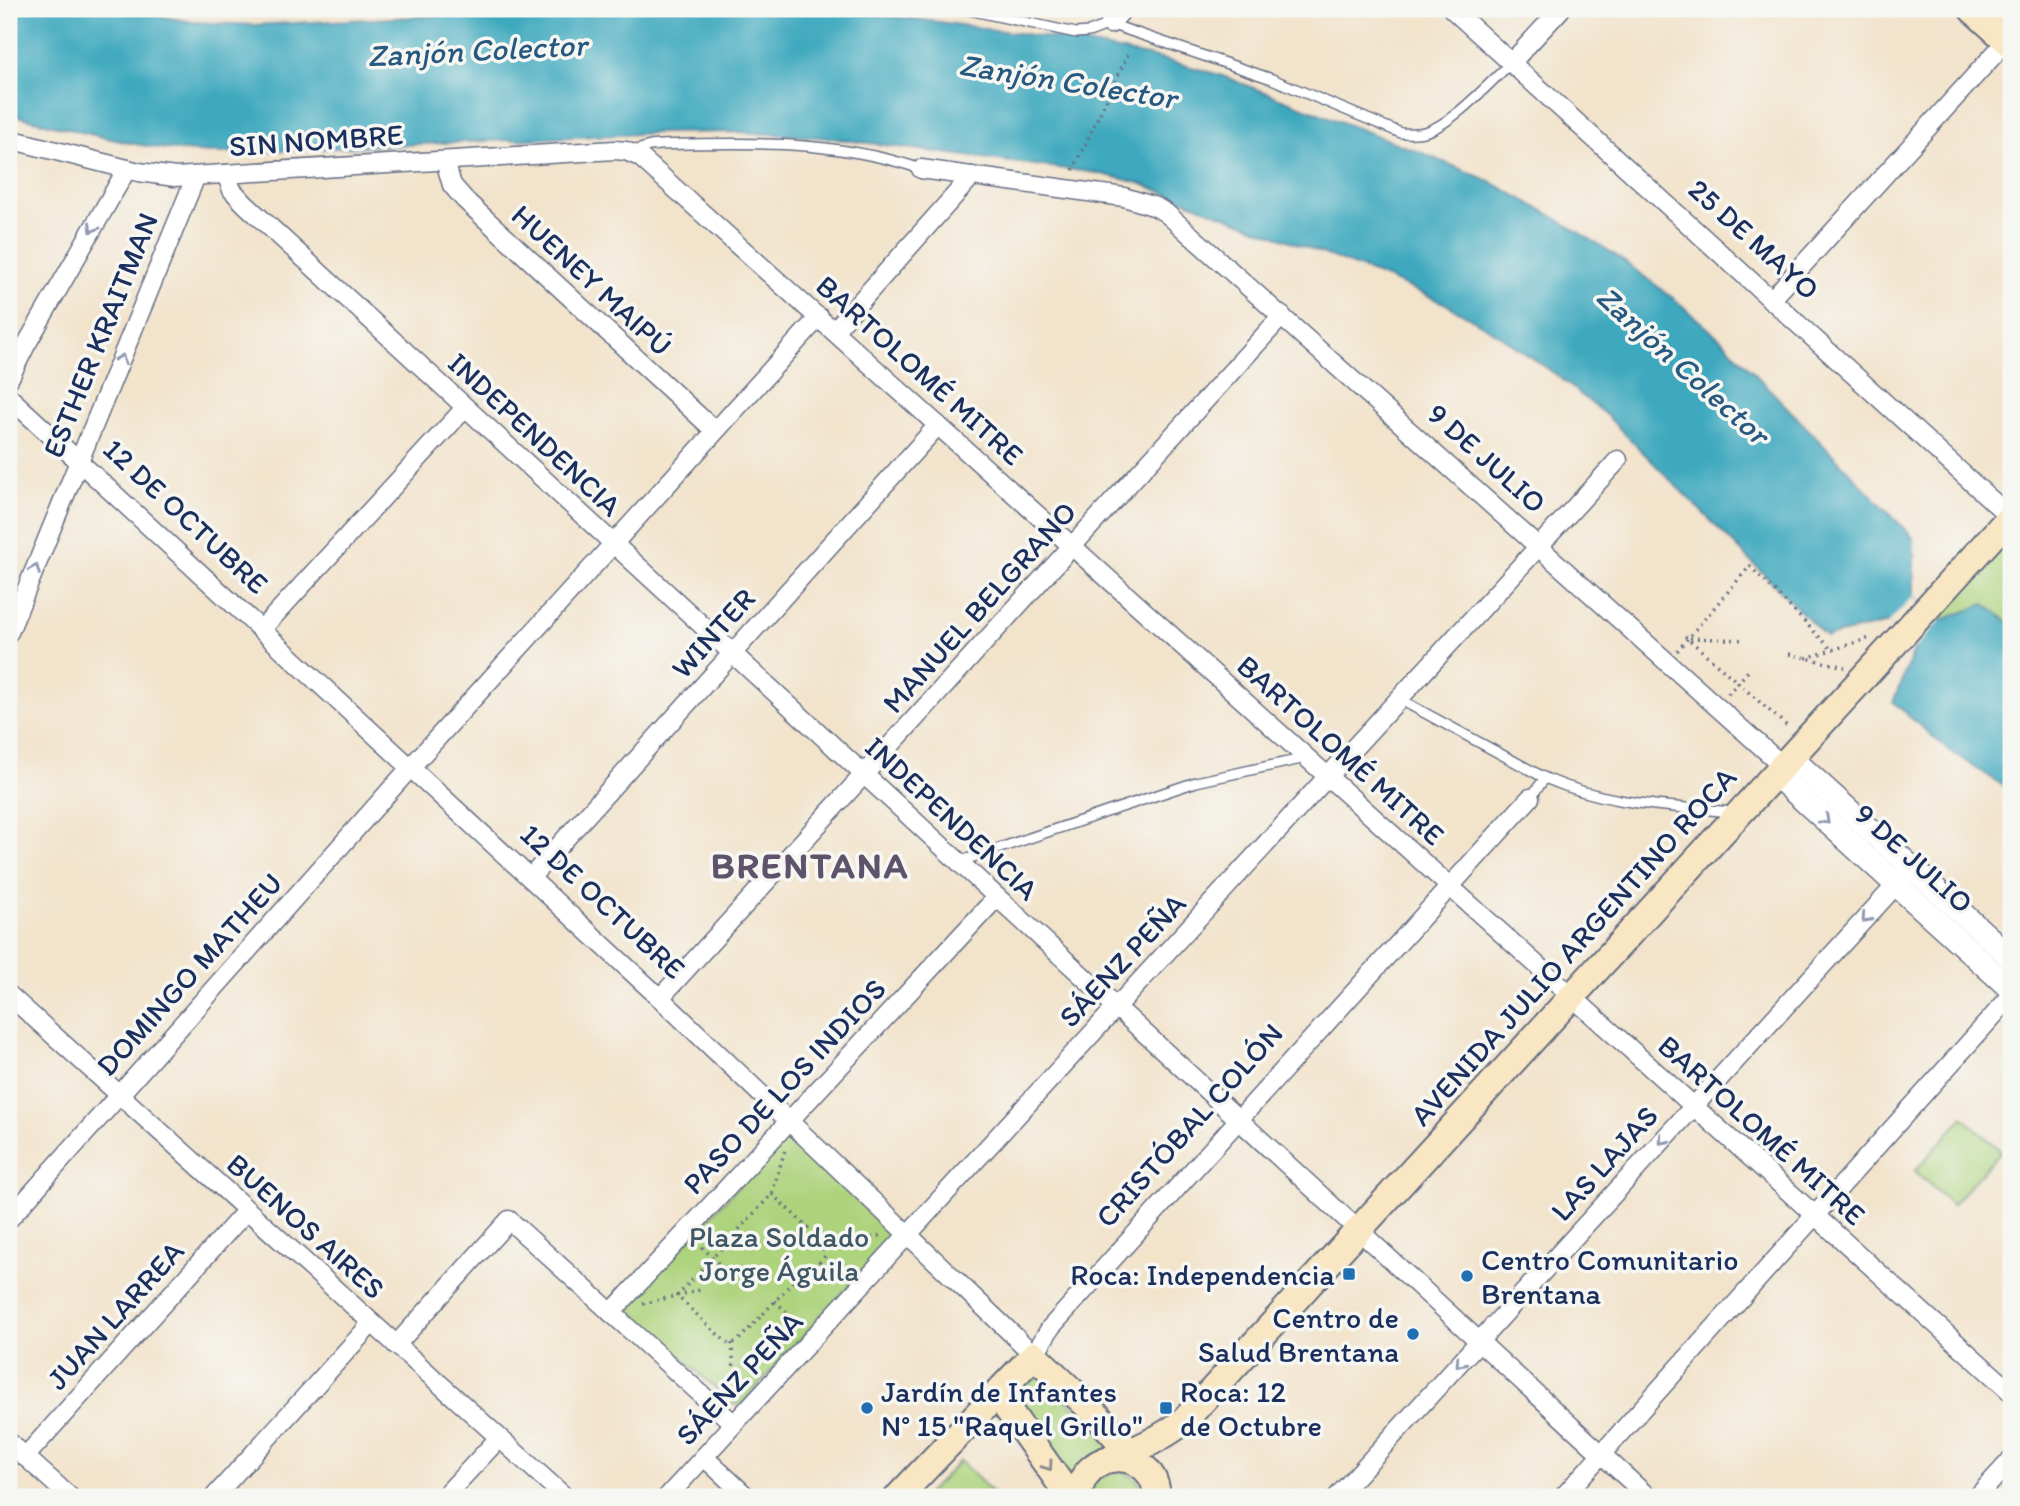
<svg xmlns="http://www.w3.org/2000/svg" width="2020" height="1506" font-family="Itim,sans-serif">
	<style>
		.green { fill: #add37d; stroke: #64816e; stroke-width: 2 }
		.water { fill: #3ea8be; stroke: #2c6c8e; stroke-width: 2 }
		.pier { fill: #f2e3cb }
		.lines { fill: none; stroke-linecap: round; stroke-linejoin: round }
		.service-casing { stroke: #666e84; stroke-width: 12 }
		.minor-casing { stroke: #666e84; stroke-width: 21 }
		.tertiary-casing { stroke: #666e84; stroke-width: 26 }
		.secondary-casing { stroke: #666e84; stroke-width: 30 }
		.path { stroke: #666e84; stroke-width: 3.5; stroke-dasharray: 2 5; stroke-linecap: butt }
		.service { stroke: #fff; stroke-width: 9 }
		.minor { stroke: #fff; stroke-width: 18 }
		.tertiary { stroke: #fff; stroke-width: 23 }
		.secondary { stroke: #f9e7c3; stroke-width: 26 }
		.oneway { stroke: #8d97ae }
		.oneway2 { stroke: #8a8b90 }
		.poi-dot { fill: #1f6fb2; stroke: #f6f6f2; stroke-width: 2.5 }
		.labels { text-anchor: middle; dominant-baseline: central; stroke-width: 7; stroke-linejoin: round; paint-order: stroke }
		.street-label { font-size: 30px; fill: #1b2f5e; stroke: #f6f6f2 }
		.park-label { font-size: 30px; fill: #405866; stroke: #f6f6f2 }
		.poi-label { font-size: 30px; fill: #1b2f5e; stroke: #f6f6f2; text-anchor: start }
		.water-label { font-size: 32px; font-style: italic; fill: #275980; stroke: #f6f6f2 }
		.district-label { font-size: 37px; font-weight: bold; letter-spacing: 2px; fill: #5f536c; stroke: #f6f6f2 }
	</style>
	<rect width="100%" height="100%" fill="#f6f6f2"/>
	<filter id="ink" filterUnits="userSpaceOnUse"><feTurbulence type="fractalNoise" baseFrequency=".0143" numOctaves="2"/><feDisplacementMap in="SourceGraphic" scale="14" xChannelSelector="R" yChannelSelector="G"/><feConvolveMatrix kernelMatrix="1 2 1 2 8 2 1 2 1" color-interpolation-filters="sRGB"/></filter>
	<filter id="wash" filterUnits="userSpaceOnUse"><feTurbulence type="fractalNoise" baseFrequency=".00686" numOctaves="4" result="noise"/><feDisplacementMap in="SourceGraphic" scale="28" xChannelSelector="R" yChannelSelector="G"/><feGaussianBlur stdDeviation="1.57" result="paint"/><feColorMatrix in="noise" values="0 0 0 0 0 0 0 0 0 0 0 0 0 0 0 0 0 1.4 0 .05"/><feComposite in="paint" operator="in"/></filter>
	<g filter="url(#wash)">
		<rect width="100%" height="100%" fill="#f2e3cb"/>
		<!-- green -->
		<g class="green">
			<polygon points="2011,540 2011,624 1985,604 1940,621 1937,618 2006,543"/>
			<polygon points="1963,1117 2001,1151 1952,1205 1915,1171"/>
			<polygon points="787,1134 887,1227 890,1234 890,1242 746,1399 741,1404 734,1405 626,1307"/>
			<path d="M1041,1376L1118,1448L1070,1481L1021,1408C1020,1393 1025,1379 1041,1376Z"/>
			<polygon points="960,1461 997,1497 924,1497"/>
			<path d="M1114,1471C1132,1472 1141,1480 1145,1497H1089L1098,1478Z"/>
		</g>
		<!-- water -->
		<path class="water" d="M9,9H121L193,22L252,25L575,9H815L925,20L1067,40L1158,58L1220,75L1422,153L1487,180L1551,215L1614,254L1673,298L1725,343L1914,539V596L1940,621L1985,604L2011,624V791L1946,748L1893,702L1915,648L1889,623L1826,637L1607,416L1554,373L1496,333L1444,303L1389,279L1139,183L1097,173L830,138L739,132L659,133L230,153C153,154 83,132 9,114Z"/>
		<!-- pier -->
		<polygon class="pier" points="1914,596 1940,621 1915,648 1888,623"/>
	</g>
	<g filter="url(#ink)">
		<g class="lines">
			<defs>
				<g id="service">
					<path d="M964,9L1076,33L1089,32L1110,24L1272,79L1401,133C1409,133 1416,134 1424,132C1452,125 1489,83 1511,63"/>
					<path d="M633,151L650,146L660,145C748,142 836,140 921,169"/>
					<path d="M1399,699L1545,778C1607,805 1667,806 1733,812"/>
					<polyline points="1530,798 1545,778"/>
					<polyline points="958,862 1196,782 1306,758"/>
				</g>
				<g id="minor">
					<polyline points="1452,9 2010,517"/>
					<polyline points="1110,24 1123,9"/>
					<polyline points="1511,63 1561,9"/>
					<polyline points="9,139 139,172 175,177 615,150 626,151 640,157 2011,1392"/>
					<polyline points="445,161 452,185 465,200 715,431"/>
					<polyline points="921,169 1124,197 1156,207 1166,213 1783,766"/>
					<polyline points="226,174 232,190 245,204 1648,1497"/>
					<polyline points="1771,300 2011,36"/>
					<polyline points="834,331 972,176"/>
					<polyline points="9,379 26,345 127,169"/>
					<polyline points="9,397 660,998 1034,1355 1051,1327 1530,798"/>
					<polyline points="261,630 465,408"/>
					<polyline points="9,632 196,176"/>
					<polyline points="530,878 938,425"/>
					<polyline points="9,995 565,1497"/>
					<polyline points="660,998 1282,316"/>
					<polyline points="9,1219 410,768 819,317"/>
					<polyline points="611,1313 997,897"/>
					<polyline points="396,1345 509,1220 734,1424"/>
					<polyline points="9,1442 70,1497"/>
					<polyline points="25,1457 247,1210"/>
					<polyline points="704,1457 747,1497"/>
					<polyline points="214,1497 372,1323"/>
					<polyline points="444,1497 499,1438"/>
					<polyline points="667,1497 1618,460"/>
					<polyline points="1337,1497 1905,875"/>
					<polyline points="1563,1497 2011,996"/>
					<polyline points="1977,1497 2011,1460"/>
				</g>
				<g id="tertiary">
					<polyline points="1790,757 2011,958"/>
					<polyline points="1775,774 2011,989"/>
				</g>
				<g id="secondary">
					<polyline points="1972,9 2011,44"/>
					<polyline points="997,1394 1070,1497"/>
					<path d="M1110,1459C1137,1450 1161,1439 1184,1421L2011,516"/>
					<polyline points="898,1497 1034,1355 1094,1412 1140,1464"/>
					<path d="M1078,1497C1083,1445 1155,1446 1157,1497"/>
				</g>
			</defs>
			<!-- service casing -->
			<use href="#service" class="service-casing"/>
			<!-- minor casing -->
			<use href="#minor" class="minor-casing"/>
			<!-- tertiary casing -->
			<use href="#tertiary" class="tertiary-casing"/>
			<!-- secondary casing -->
			<use href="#secondary" class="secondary-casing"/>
			<!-- path -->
			<g class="path">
				<polyline points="1073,170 1129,52"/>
				<polyline points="1685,636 1788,727"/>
				<polyline points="1690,638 1745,640"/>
				<polyline points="1677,651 1750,566 1832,650"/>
				<polyline points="1789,654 1845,667"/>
				<polyline points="1806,658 1870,638"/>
				<polyline points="1728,694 1750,669"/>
				<polyline points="772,1193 785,1150"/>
				<polygon points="772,1194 822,1241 825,1256 816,1266 805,1269 737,1342 727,1343 677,1296"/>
				<polyline points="697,1242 722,1267"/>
				<polyline points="823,1248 883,1235"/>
				<polyline points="775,1301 802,1326"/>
				<polyline points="643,1304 700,1290"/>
				<polyline points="732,1343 736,1396"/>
			</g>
			<!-- service -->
			<use href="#service" class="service"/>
			<!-- minor -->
			<use href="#minor" class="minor"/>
			<!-- tertiary -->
			<use href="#tertiary" class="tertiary"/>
			<!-- secondary -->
			<use href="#secondary" class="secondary"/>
		</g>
		<!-- one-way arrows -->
		<defs><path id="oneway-chevron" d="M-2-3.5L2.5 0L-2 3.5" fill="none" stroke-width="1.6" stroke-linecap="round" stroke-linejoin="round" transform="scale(1.75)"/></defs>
		<g class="oneway">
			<use href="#oneway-chevron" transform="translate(93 228) rotate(120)"/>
			<use href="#oneway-chevron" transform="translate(121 359) rotate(-68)"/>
			<use href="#oneway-chevron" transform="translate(35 569) rotate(-68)"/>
			<use href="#oneway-chevron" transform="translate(1825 820) rotate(42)"/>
			<use href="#oneway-chevron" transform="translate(1866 918) rotate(132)"/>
			<use href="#oneway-chevron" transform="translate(1663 1140) rotate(132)"/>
			<use href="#oneway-chevron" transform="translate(1460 1363) rotate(132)"/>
		</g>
		<use class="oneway2" href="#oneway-chevron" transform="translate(1048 1466) rotate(55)"/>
	</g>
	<!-- markers -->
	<g class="poi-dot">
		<rect x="1342" y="1267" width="14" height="14" rx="3.5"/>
		<circle cx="1467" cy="1276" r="7"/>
		<circle cx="1413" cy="1334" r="7"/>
		<circle cx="867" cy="1408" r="7"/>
		<rect x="1159" y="1401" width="14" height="14" rx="3.5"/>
	</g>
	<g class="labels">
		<!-- street labels -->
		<g class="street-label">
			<text transform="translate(316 140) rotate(-4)">SIN NOMBRE</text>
			<text transform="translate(1754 239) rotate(42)">25 DE MAYO</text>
			<text transform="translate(592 280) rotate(43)">HUENEY MAIPÚ</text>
			<text transform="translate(100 335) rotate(-68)">ESTHER KRAITMAN</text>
			<text transform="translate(920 370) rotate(42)">BARTOLOMÉ MITRE</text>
			<text transform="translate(535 434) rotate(43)">INDEPENDENCIA</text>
			<text transform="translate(1487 458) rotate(42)">9 DE JULIO</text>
			<text transform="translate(186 516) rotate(43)">12 DE OCTUBRE</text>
			<text transform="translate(979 607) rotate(-48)">MANUEL BELGRANO</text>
			<text transform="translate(713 633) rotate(-48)">WINTER</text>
			<text transform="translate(1341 750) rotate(42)">BARTOLOMÉ MITRE</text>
			<text transform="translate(952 818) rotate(43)">INDEPENDENCIA</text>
			<text transform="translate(1914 858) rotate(42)">9 DE JULIO</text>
			<text transform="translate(603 901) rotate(43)">12 DE OCTUBRE</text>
			<text transform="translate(1573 946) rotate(-48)">AVENIDA JULIO ARGENTINO ROCA</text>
			<text transform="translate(1122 960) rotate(-47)">SÁENZ PEÑA</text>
			<text transform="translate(189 974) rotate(-48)">DOMINGO MATHEU</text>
			<text transform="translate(784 1086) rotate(-47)">PASO DE LOS INDIOS</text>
			<text transform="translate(1189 1125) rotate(-48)">CRISTÓBAL COLÓN</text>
			<text transform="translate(1762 1130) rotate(42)">BARTOLOMÉ MITRE</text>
			<text transform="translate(1604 1163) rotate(-48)">LAS LAJAS</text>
			<text transform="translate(306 1226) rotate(42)">BUENOS AIRES</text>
			<text transform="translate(115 1315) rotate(-48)">JUAN LARREA</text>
			<text transform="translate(739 1378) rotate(-47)">SÁENZ PEÑA</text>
		</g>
		<!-- park labels -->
		<g class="park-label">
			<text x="779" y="1236">Plaza Soldado<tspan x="779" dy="34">Jorge Águila</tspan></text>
		</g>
		<!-- poi labels -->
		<g class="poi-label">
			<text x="1481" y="1259">Centro Comunitario<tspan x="1481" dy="34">Brentana</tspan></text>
			<text x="1335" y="1274" text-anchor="end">Roca: Independencia</text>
			<text x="1399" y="1317" text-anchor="end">Centro de<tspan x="1399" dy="34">Salud Brentana</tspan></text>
			<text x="881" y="1391">Jardín de Infantes<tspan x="881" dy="34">N° 15 "Raquel Grillo"</tspan></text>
			<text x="1180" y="1391">Roca: 12<tspan x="1180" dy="34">de Octubre</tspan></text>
		</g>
		<!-- water labels -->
		<g class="water-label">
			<text transform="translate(477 50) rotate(-3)">Zanjón Colector</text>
			<text transform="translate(1068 81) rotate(9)">Zanjón Colector</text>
			<text transform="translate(1683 365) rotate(42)">Zanjón Colector</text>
		</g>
		<!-- district labels -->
		<g class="district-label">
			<text x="810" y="865">BRENTANA</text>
		</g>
	</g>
	<!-- margin -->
	<rect width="2020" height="1506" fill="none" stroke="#f6f6f2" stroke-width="35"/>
</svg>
